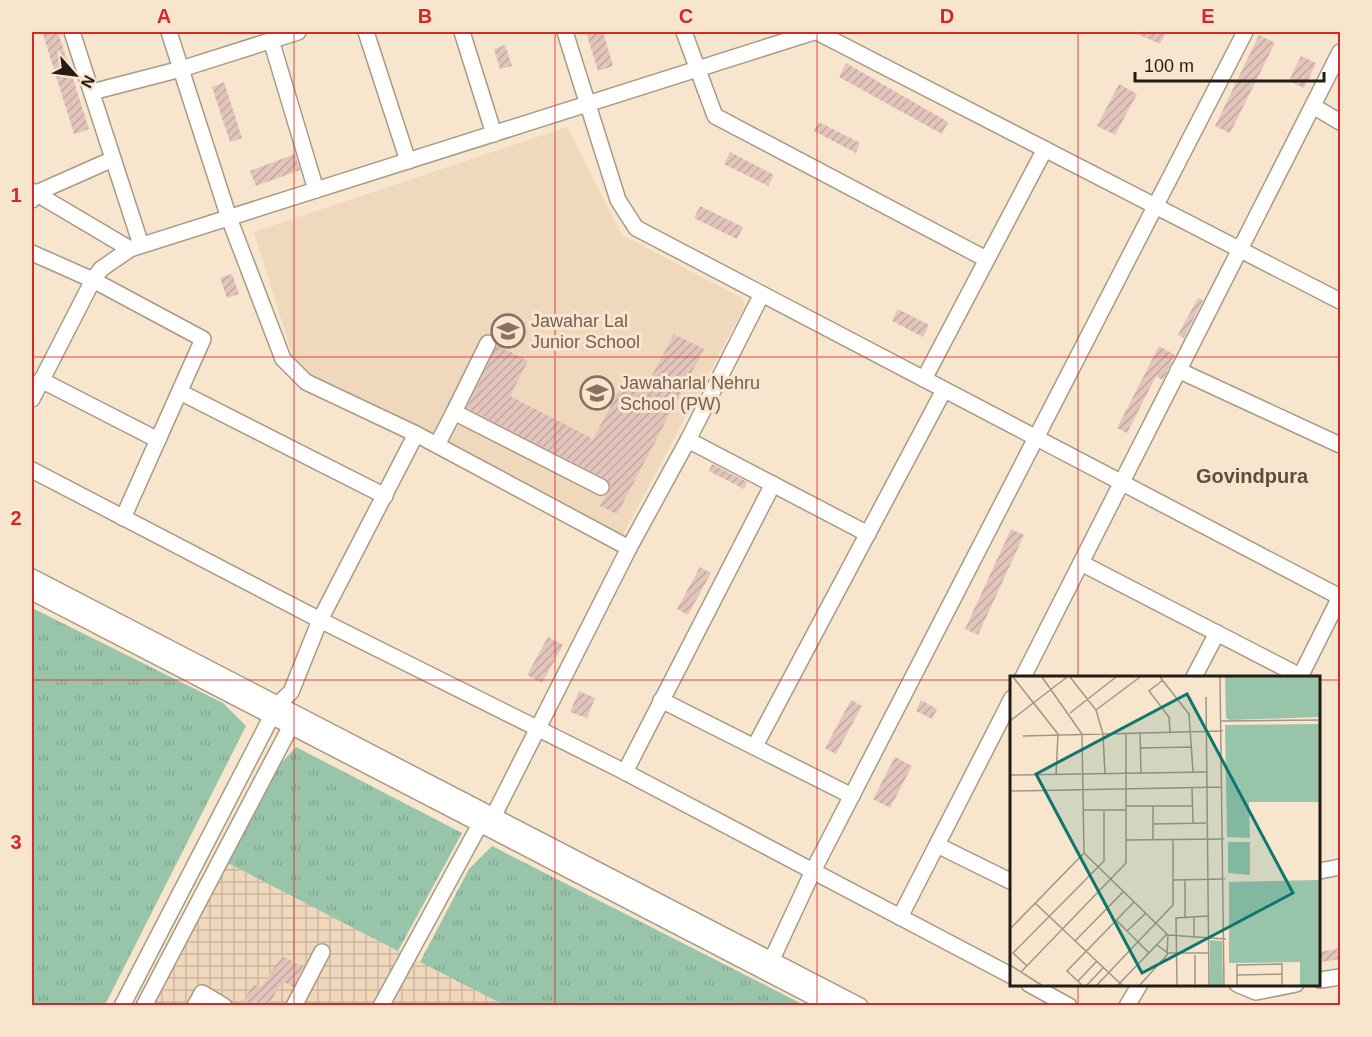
<svg xmlns="http://www.w3.org/2000/svg" width="1372" height="1037" font-family="Helvetica,sans-serif">
	<style>
		.built { fill: #efd8bb }
		.industrial { fill: url(#industrial-grid) }
		.grass { fill: url(#grass-tufts) }
		.building { fill: url(#building-hatch) }
		.lines { fill: none; stroke-linecap: round; stroke-linejoin: round }
		.minor-casing { stroke: #aa9984; stroke-width: 18 }
		.minor { stroke: #fff; stroke-width: 15 }
		.grid { fill: none; stroke: #d62828; stroke-width: 1.5; stroke-opacity: 0.55 }
		.labels { text-anchor: middle; dominant-baseline: central; stroke-width: 6; stroke-linejoin: round; paint-order: stroke }
		.education-label { font-size: 18px; fill: #785e54; stroke: #f7e5ce; text-anchor: start }
		.neighbourhood-label { font-size: 20px; font-weight: bold; fill: #5d4e3b; stroke: #f7e5ce }
		.inset-road { fill: none; stroke: #a29584; stroke-width: 1.5 }
		.view { fill: #0f766e; fill-opacity: 0.15; stroke: #0f766e; stroke-width: 3 }
		.inset-edge { fill: none; stroke: #231d15; stroke-width: 3 }
		.neatline { fill: none; stroke: #d62828; stroke-width: 2 }
		.grid-label { font-size: 20px; text-anchor: middle; font-weight: bold; fill: #d62828 }
	</style>
	<defs>
		<pattern id="industrial-grid" width="8" height="8" patternUnits="userSpaceOnUse" patternTransform="scale(1.5)"><rect width="8" height="8" fill="#efd8bb"/><path d="M0 4h8M4 0v8" fill="none" stroke="#cdb9a0"/></pattern>
		<pattern id="grass-tufts" width="24" height="20" patternUnits="userSpaceOnUse" patternTransform="scale(1.5)"><rect width="24" height="20" fill="#98c4aa"/><path d="M3 7l-1-3M5 7V3M7 7l1-3M15 17l-1-3M17 17v-4M19 17l1-3" fill="none" stroke="#83a891"/></pattern>
		<pattern id="building-hatch" width="6" height="6" patternUnits="userSpaceOnUse" patternTransform="scale(1.5)"><rect width="6" height="6" fill="#e2c4bb"/><path d="M-1 1l2-2M0 6l6-6M5 7l2-2" fill="none" stroke="#c2a8a0"/></pattern>
	</defs>
	<rect width="100%" height="100%" fill="#f7e5ce"/>
	<!-- built -->
	<polygon class="built" points="567,127 622,235 742,298 745,306 620,540 310,375 293,357 254,232"/>
	<!-- industrial -->
	<polygon class="industrial" points="222,860 504,1005 150,1006"/>
	<!-- grass -->
	<g class="grass">
		<polygon points="32,608 223,703 246,726 105,1005 32,1005"/>
		<polygon points="296,747 462,833 398,951 222,860 275,770"/>
		<polygon points="492,846 804,1005 504,1005 420,962 469,869"/>
	</g>
	<!-- building -->
	<g class="building">
		<polygon points="51,32 58,32 89,129 74,134 43,34"/>
		<polygon points="586,32 603,32 613,66 598,71"/>
		<polygon points="1133,32 1166,32 1160,44"/>
		<polygon points="1259,35 1275,43 1230,133 1215,126"/>
		<polygon points="505,45 512,66 500,69 494,49"/>
		<polygon points="1301,56 1316,63 1304,88 1289,81"/>
		<polygon points="846,63 948,122 942,134 839,77"/>
		<polygon points="224,82 242,138 230,142 212,87"/>
		<polygon points="1119,84 1137,94 1115,135 1097,126"/>
		<polygon points="819,122 860,143 856,153 814,131"/>
		<polygon points="730,152 774,175 768,186 724,164"/>
		<polygon points="295,154 300,170 256,186 250,171"/>
		<polygon points="700,206 743,227 737,239 694,218"/>
		<polygon points="232,274 239,294 227,298 220,278"/>
		<polygon points="1198,298 1203,300 1184,338 1178,335"/>
		<polygon points="898,309 929,325 923,337 892,321"/>
		<polygon points="674,334 704,349 617,514 600,506 611,487 606,479 467,408 497,345 528,361 510,396 593,439 623,383 642,394"/>
		<polygon points="1159,346 1175,355 1163,380 1156,376 1127,433 1117,428"/>
		<polygon points="712,464 747,482 744,489 709,471"/>
		<polygon points="1011,529 1024,535 978,635 965,629"/>
		<polygon points="700,567 711,573 688,615 677,609"/>
		<polygon points="548,637 563,645 542,683 527,675"/>
		<polygon points="579,691 595,698 587,718 570,712"/>
		<polygon points="851,700 862,706 836,754 825,748"/>
		<polygon points="921,700 937,709 932,719 916,711"/>
		<polygon points="895,757 912,766 890,808 873,799"/>
		<polygon points="1341,948 1341,959 1320,962 1320,952"/>
		<polygon points="282,956 303,967 293,987 282,981 269,1005 242,1005 253,984 261,987"/>
	</g>
	<g class="lines">
		<defs>
			<g id="minor">
				<polyline points="72,32 141,245"/>
				<polyline points="169,32 229,218 283,359 306,382 416,434 629,548"/>
				<polyline points="366,32 408,161"/>
				<polyline points="462,32 494,134"/>
				<polyline points="565,32 618,200 636,228 1340,597"/>
				<polyline points="684,32 715,116 986,259"/>
				<polyline points="817,32 1340,301"/>
				<polyline points="271,40 316,190"/>
				<polyline points="92,92 181,69 298,32"/>
				<polyline points="1313,106 1340,122"/>
				<polyline points="32,191 130,249"/>
				<polyline points="32,200 34,194 113,159"/>
				<polyline points="32,253 93,280 203,339 123,518"/>
				<polyline points="1178,370 1340,445"/>
				<polyline points="924,379 1045,149"/>
				<polyline points="41,380 158,440"/>
				<polyline points="180,392 385,496"/>
				<polyline points="32,399 93,280 101,269 130,249 814,32"/>
				<polyline points="454,412 488,343"/>
				<polyline points="688,440 868,534"/>
				<polyline points="437,445 454,412 601,487"/>
				<polyline points="32,470 320,620 625,772 1012,976"/>
				<polyline points="1081,563 1300,676"/>
				<polyline points="32,577 860,1006"/>
				<polyline points="32,592 831,1006"/>
				<polyline points="1023,677 1340,52"/>
				<polyline points="1194,677 1217,633"/>
				<polyline points="1300,677 1340,597"/>
				<polyline points="661,700 852,796"/>
				<polyline points="755,746 944,390"/>
				<polyline points="625,772 773,484"/>
				<polyline points="490,823 629,548 688,440 762,294"/>
				<polyline points="937,845 1012,882"/>
				<polyline points="1320,871 1340,867"/>
				<polyline points="900,917 1012,698"/>
				<polyline points="766,972 813,871 1245,32"/>
				<polyline points="1320,980 1340,977"/>
				<polyline points="1029,984 1069,1006"/>
				<polyline points="1237,984 1256,992 1296,984"/>
				<polyline points="122,1006 278,704 291,692 320,620 416,434"/>
				<polyline points="144,1006 294,720"/>
				<polyline points="195,1006 202,993 224,1006"/>
				<polyline points="294,1006 322,952"/>
				<polyline points="381,1006 485,815"/>
				<polyline points="1127,1006 1140,984"/>
			</g>
		</defs>
		<!-- minor casing -->
		<use href="#minor" class="minor-casing"/>
		<!-- minor -->
		<use href="#minor" class="minor"/>
	</g>
	<!-- grid -->
	<path class="grid" d="M294,32V1006M555,32V1006M817,32V1006M1078,32V677M32,357H1340M32,680H1012M1320,680H1340M1078,984V1006"/>
	<!-- icons -->
	<defs>
		<symbol id="school-ring" viewBox="-11 -11 22 22"><circle r="9.5" fill="#f7e5ce" stroke="#8d6e63" stroke-width="1.5"/><path d="M0-5L7-2L0 1L-7-2ZM-4 1L0 2.5L4 1V4Q0 6-4 4Z" fill="#8d6e63"/></symbol>
	</defs>
	<g fill-rule="evenodd">
		<use href="#school-ring" x="489" y="312" width="38" height="38"/>
		<use href="#school-ring" x="578" y="374" width="38" height="38"/>
	</g>
	<g class="labels">
		<!-- education labels -->
		<g class="education-label">
			<text x="531" y="321">Jawahar Lal<tspan x="531" dy="21">Junior School</tspan></text>
			<text x="620" y="383">Jawaharlal Nehru<tspan x="620" dy="21">School (PW)</tspan></text>
		</g>
		<!-- neighbourhood labels -->
		<g class="neighbourhood-label">
			<text x="1252" y="476">Govindpura</text>
		</g>
	</g>
	<!-- overview -->
	<g transform="translate(1010 676)">
		<rect width="310" height="310" fill="#f7e5ce"/>
		<path d="M215,1H310V41L220,44L216,42ZM310,48V126H239L240,162L217,161L215,49ZM218,166H240V199L218,197ZM310,204V310H290V286L219,287V206Z" fill="#98c4aa"/>
		<path d="M200,264L212,265L213,310H200Z" fill="#98c4aa"/>
		<path class="inset-road" d="M3,1L48,58L46,99M32,1L72,58L74,177L158,259L216,263M60,1L86,34L93,58L95,98M150,1L179,38L183,96M210,1L214,310M153,4L139,15L159,41L160,56M196,21L199,310M86,34L130,1M60,37L106,1M0,45L57,1M211,45L311,44M130,56L131,97M13,60L213,55M130,72L182,71M0,99L196,96M182,112L183,147M0,115L212,111M116,130H182M143,130V164M73,134H116M143,148L196,147M116,164L214,163M175,203V241M163,204L215,203M25,227L113,310M184,241V262M106,244L139,277M0,253L74,177M117,255L136,237M65,265L114,215M147,269L158,277H198M185,279V310M0,289L33,310M17,290L3,277L94,185V134M11,296L116,187V57M227,299L272,298M68,305L87,285M73,310L57,295L124,226M76,310L94,291M86,310L163,229V164M107,310L157,258M129,310L157,279L158,259M167,310L166,242L198,240M227,310V289L272,288V310"/>
		<path class="view" d="M177,18L283,217L132,297L26,98Z"/>
		<rect width="310" height="310" class="inset-edge"/>
	</g>
	<!-- border -->
	<rect width="1372" height="1037" fill="none" stroke="#f7e5ce" stroke-width="66"/>
	<!-- north arrow -->
	<g transform="translate(75 75) rotate(118)" stroke="#f7e5ce" stroke-width="4.5" paint-order="stroke">
	<path d="M0-4.5L10 22L0 15L-10 22Z" fill="#231d15"/>
	<text y="-9" font-size="16" font-weight="bold" text-anchor="middle" fill="#231d15">N</text>
	</g>
	<!-- scale -->
	<path d="M1135 72v9h189v-9" fill="none" stroke="#231d15" stroke-width="3"/>
	<text x="1144" y="72" font-size="18" fill="#231d15" stroke="#f7e5ce" stroke-width="4.5" paint-order="stroke">100 m</text>
	<rect x="33" y="33" width="1306" height="971" class="neatline"/>
	<g class="grid-label">
		<text x="164" y="23">A</text>
		<text x="425" y="23">B</text>
		<text x="686" y="23">C</text>
		<text x="947" y="23">D</text>
		<text x="1208" y="23">E</text>
		<text x="16" y="202">1</text>
		<text x="16" y="525">2</text>
		<text x="16" y="849">3</text>
	</g>
</svg>
